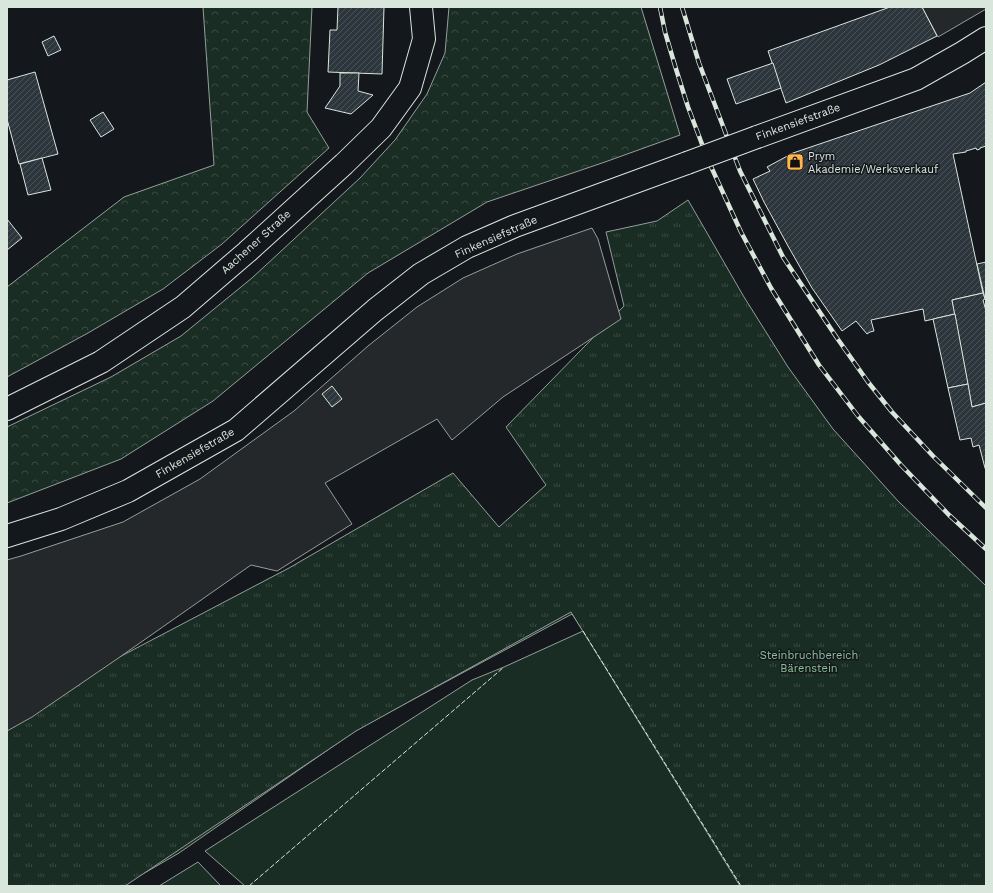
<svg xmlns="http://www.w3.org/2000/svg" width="993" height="893" font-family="'Work Sans',sans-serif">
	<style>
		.green { fill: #1a2d24; stroke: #939e99 }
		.forest { fill: url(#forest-crowns); stroke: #939e99 }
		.park { fill: url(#park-tufts); stroke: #939e99 }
		.parking { fill: #24282b; stroke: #939e99 }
		.building { fill: url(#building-hatch); stroke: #d8e6dc }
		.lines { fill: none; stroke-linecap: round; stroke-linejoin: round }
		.minor-casing { stroke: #d8e6dc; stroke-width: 24 }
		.major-casing { stroke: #d8e6dc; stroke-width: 24 }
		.minor { stroke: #14181c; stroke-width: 22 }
		.major { stroke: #14181c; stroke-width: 22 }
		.rail-casing { stroke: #d8e6dc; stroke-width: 4.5 }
		.rail { stroke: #14181c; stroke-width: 3; stroke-dasharray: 9; stroke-linecap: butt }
		.major-bridge-casing { stroke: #d8e6dc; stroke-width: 24; stroke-linecap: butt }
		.major-bridge { stroke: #14181c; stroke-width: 22 }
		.fence { stroke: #d8e6dc; stroke-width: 1; stroke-dasharray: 5 2; stroke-linecap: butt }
		.labels { text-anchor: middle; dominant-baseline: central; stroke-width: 3; stroke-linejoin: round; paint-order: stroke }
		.street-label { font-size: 11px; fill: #d8e6dc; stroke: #14181c }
		.poi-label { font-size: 11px; fill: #d8e6dc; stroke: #14181c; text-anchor: start }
		.park-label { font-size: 11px; fill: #8ac095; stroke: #14181c }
	</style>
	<defs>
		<pattern id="forest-crowns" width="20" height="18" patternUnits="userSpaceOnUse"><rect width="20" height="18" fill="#1a2d24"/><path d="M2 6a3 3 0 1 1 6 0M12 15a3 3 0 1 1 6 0" fill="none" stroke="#3b4b43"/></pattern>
		<pattern id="park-tufts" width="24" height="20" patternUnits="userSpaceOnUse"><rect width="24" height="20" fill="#1a2d24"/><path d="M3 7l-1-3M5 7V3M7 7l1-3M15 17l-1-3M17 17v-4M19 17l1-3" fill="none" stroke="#3b4b43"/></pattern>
		<pattern id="building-hatch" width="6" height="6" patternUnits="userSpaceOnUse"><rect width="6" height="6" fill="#2c363c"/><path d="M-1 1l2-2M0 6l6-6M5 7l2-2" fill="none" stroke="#4a5358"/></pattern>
	</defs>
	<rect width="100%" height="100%" fill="#14181c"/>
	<!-- green -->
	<g class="green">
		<polygon points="578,577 939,886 245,886 205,851 472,680 504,667 583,631 572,614 358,729 179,853 122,886 7,886 7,731"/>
		<polygon points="198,862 221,886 159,886"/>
	</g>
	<!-- forest -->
	<g class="forest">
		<polygon points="203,7 312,7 307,112 329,148 222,244 163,289 88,333 7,377 7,287 124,197 214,165"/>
		<polygon points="449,7 641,7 680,135 605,162 487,202 368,273 213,401 121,459 7,503 7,427 111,377 181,336 252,278 360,178 395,140 427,94 445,53"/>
	</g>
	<!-- park -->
	<polygon class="park" points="688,200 744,297 788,367 833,429 898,501 986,586 986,886 740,886 571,612 356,731 125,886 7,886 7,716 289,568 453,473 499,527 546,485 506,427 624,306 606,232 657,221"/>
	<!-- parking -->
	<g class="parking">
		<polygon points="922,7 986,7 986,9 938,37"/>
		<polygon points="592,228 598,239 621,319 503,397 452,440 437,419 325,483 352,524 277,571 251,565 117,659 32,717 7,731 7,560 21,556 123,522 200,479 294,411 368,346 417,307 463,278 517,254"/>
	</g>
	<!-- building -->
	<g class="building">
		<polygon points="338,7 384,7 382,74 328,72 330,30 337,30"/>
		<polygon points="890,7 922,7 937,36 879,65 786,103 768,51"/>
		<polygon points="54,36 61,50 48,56 42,42"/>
		<polygon points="773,63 781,88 736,104 727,79"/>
		<polygon points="35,72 58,154 19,164 7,119 7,80"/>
		<polygon points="340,73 359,73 358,91 373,95 351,114 325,108 340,86"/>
		<polygon points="986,82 986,146 980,148 980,149 977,150 976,148 966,151 966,152 953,154 983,293 952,300 955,314 925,321 923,309 871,320 874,331 870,332 867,334 856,321 842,331 812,288 788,246 764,202 753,179 770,171 767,167 793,153 970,93"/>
		<polygon points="103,112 114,129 101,137 90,120"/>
		<polygon points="42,158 51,190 28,195 20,164"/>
		<polygon points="7,219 22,238 7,250"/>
		<polygon points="986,262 986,299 985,299 977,264"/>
		<polygon points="983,293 985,299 983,300 986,311 986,403 972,407 952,300"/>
		<polygon points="955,314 968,384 948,388 933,319"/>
		<polygon points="968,384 972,407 986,403 986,470 985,468 979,445 973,447 971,438 960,440 948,388"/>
		<polygon points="332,386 342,399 332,407 322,394"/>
	</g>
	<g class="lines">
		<defs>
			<polyline id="minor" points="7,409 101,362 183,307 247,252 344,164 381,128 410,88 424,39 421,7"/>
			<g id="major">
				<polyline points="757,137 916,79 962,53 986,38"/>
				<polyline points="7,536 61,519 128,491 236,430 375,310 421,274 467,247 515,226 687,163"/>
			</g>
		</defs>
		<!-- minor casing -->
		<use href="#minor" class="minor-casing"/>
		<!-- major casing -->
		<use href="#major" class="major-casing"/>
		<!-- minor -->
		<use href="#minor" class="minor"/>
		<!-- major -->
		<use href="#major" class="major"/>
		<defs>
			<g id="rail">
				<polyline points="660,7 665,32 676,69 688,107 708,160 741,232 771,288 819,365 858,416 901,465 949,515 986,549"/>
				<polyline points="682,7 699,63 740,171 783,257 837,338 868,382 892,412 933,456 986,508"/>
			</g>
		</defs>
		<!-- rail casing -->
		<use href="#rail" class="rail-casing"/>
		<!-- rail -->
		<use href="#rail" class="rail"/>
		<defs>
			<polyline id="major-bridge" points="687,163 757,137"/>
		</defs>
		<!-- major-bridge casing -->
		<use href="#major-bridge" class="major-bridge-casing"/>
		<!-- major-bridge -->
		<use href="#major-bridge" class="major-bridge"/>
		<!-- fence -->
		<g class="fence">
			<polyline points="583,631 741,886"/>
			<polyline points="249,886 504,667"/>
		</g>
	</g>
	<!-- icons -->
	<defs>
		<symbol id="shop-square" viewBox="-11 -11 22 22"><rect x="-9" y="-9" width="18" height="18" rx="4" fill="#ffb74d" stroke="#14181c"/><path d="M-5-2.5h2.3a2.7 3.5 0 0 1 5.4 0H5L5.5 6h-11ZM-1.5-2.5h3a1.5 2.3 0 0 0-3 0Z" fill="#111"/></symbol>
	</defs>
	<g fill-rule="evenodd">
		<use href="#shop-square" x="785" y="152" width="20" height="20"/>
	</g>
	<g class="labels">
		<!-- street labels -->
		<g class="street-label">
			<text transform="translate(798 122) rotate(-20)">Finkensiefstraße</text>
			<text transform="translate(496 237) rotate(-24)">Finkensiefstraße</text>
			<text transform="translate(256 242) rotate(-42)">Aachener Straße</text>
			<text transform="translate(195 453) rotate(-30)">Finkensiefstraße</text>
		</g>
		<!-- poi labels -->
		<g class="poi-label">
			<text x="808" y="156">Prym<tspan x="808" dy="13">Akademie/Werksverkauf</tspan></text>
		</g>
		<!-- park labels -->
		<g class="park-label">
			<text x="809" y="655">Steinbruchbereich<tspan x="809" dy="13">Bärenstein</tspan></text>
		</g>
	</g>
	<!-- border -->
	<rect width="993" height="893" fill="none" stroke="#d8e6dc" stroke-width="16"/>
</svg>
